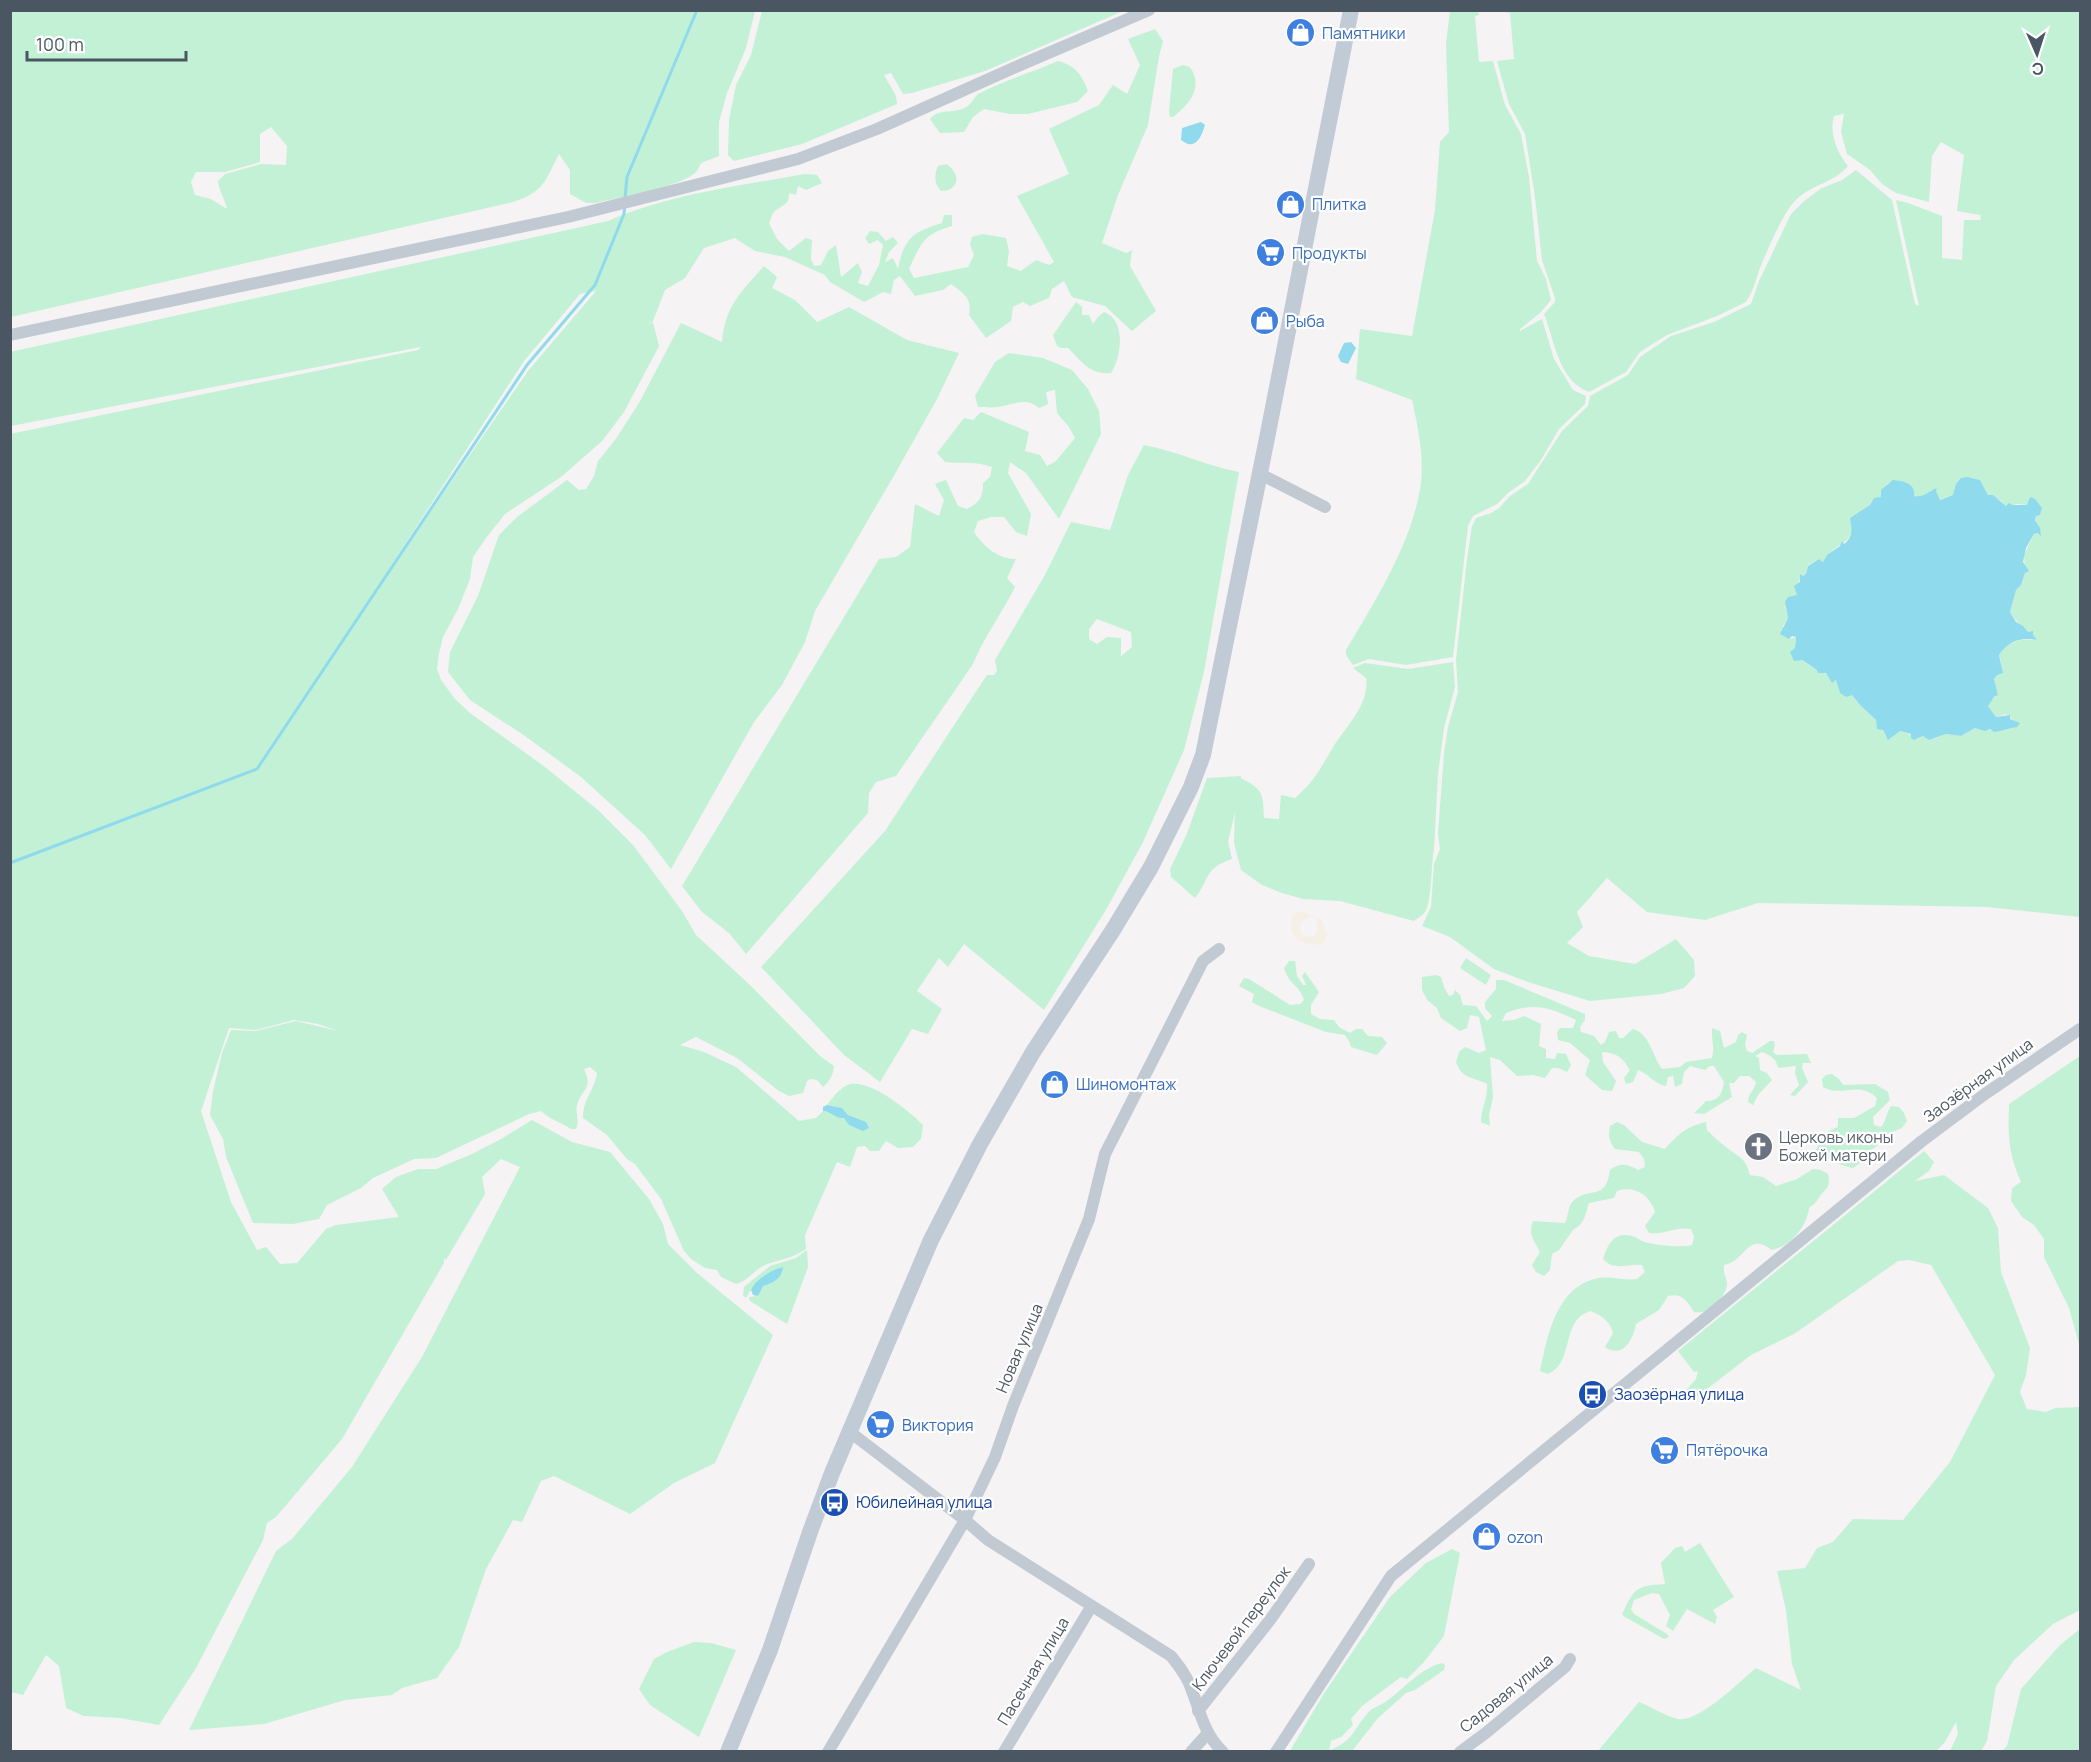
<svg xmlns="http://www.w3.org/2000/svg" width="2091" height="1762" font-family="Manrope,sans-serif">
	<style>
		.green { fill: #c3f1d5; fill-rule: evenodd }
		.sand { fill: #f5f0e5 }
		.water { fill: #90daee }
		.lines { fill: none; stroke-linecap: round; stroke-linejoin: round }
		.stream { stroke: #90daee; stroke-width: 3 }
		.minor { stroke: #c1cad2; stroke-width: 12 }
		.secondary { stroke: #c1cbd6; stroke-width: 16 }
		.labels { text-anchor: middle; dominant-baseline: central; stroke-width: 4.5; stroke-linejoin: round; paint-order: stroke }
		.shop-label { font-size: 16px; fill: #366cbe; stroke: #fff; text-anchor: start }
		.street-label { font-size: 16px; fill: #4a5661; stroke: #fff }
		.worship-label { font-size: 16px; fill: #5b616d; stroke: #fff; text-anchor: start }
		.transit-label { font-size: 16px; fill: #164399; stroke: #fff; text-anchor: start }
	</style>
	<rect width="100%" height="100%" fill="#f5f3f3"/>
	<!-- green -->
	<g class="green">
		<path d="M10,11H755L746,48L727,93L719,122V156L701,163C700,165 698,170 697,171C682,187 619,197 596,203H586L570,194V170L559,154C545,181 544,192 513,202L11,317ZM271,127L287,146L286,165L261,164L225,174L218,181C219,191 225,199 227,209L211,199L195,195L191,182L196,172H225L260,162V134Z"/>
		<polygon points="762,11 762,10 1123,11 985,71 912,93 903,94 891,73 884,75 896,96 897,104 802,144 734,161 728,155 729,120 736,85 751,55"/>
		<path d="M1450,11H1478L1479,15L1475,16L1479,62L1493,61L1505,105L1521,134L1529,177L1537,261L1546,279L1551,300L1540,313L1520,329V331L1542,319L1554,359L1573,390L1586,396L1585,404L1559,429L1541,460L1525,481L1508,493L1497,504L1473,516L1468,526L1453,657L1406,665L1369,659L1353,665L1346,655V650C1376,600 1413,541 1421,483C1424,455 1418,427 1412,400L1356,379L1360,329L1412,336L1435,210L1440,142L1449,132L1446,44Z"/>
		<path d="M1501,11H2080V917L1987,907L1758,903L1705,920L1647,912L1607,878L1577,912L1583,927L1567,943L1589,956L1635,964L1676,939L1694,960L1695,976L1684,988L1661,994L1590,1001L1528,982L1494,969L1450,937L1422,926L1431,907L1434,864L1440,849L1438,834L1444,753L1448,727L1458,692L1456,660L1467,559L1472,526L1476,518L1491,513L1499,508L1510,496L1528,484L1562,431L1588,406L1590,396L1628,375L1640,357L1671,336L1714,322L1751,304L1759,281L1791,214L1803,202L1820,189L1842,180L1856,170L1892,200L1915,304L1919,306L1896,200L1908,203L1942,216V258L1962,260L1964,220H1981L1980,215L1957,211L1964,155L1941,142L1932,156L1929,202L1896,193L1882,184L1870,170L1847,154L1841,132L1844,114L1834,116C1829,133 1837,153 1848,166C1834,183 1809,185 1794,202C1782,215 1767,251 1760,268C1756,279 1753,292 1746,302L1717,316L1667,335L1640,352L1626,372L1589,392C1558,381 1555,341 1544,314L1555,302V298L1542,260L1535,197L1525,134L1509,104L1497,61L1514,59L1510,13ZM1969,477L1980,480L1988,495L2000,500L2006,506L2018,504L2027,505C2035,515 2037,521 2038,533L2034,534L2024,555L2025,573L2021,585L2016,589L2010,612C2017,623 2026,631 2036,640C2019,638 2009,641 1999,655C2004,670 2001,668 1994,679L1998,695L1991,700L1988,706L1996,717L2006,714L2014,721L1999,731L1975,728L1961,736L1946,734L1933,739L1923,736L1918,739L1911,738V735L1900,731L1888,739L1876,720L1860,705L1852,695L1840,693C1839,689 1839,683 1835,680C1821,667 1790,666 1796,637L1789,639L1786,635L1783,626L1788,618L1785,606L1797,595V590L1801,575L1803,576L1806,574L1808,565L1819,559L1823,562C1826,558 1829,554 1833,550C1849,539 1853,539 1851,518L1870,505L1872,501L1881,497L1888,483L1914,491L1913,496C1921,498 1926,496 1931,490L1936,491L1939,500L1953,495Z"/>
		<path d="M1155,29L1163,41L1159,56L1148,125L1118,195L1102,243L1126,253L1132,250L1130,266L1156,311L1132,331L1105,306L1072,297L1064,281L1052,289L1049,298L1030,306L1023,302L1013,307L1011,321L986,338L969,315C972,297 964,294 951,284L943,290L915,296L900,276L894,280L891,294L883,292L864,302L830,282L825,275L785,257L755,251L735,238L704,248L685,278L665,290L653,321L647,325L653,322L659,346L624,412L602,441L561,477L505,514L486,538L473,557L470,579L458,609L443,637L439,653L437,669L441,680L455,699L470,713L545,767L599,811L633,845L682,911L696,935L751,986L820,1056L834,1066C833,1075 830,1081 823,1087L817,1080L811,1079L807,1081L803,1093L789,1096L779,1091L737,1058L696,1037L680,1045L704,1052L736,1067L799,1121L816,1118L823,1111C838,1111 850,1124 863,1131L842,1108L827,1105C833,1097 841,1086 851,1084C873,1081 909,1111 923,1125L921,1139L913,1147L898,1148L886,1141L879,1151H870L865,1146L857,1147L850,1167L837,1162L805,1235L806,1249C791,1259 780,1259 765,1265C754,1270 748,1281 736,1284L721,1277L717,1270L705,1268L691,1259L684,1251L661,1199L635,1164L627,1159L607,1135L583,1118C583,1098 594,1092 597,1073L590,1067L584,1069C594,1090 581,1089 577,1105C575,1113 580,1120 576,1129H571C562,1123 549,1119 541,1111L529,1114L436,1158L414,1159L373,1178L361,1188L327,1205L319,1219L293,1224L253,1223L226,1157L223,1139L210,1115L213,1091L222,1053L231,1030L256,1031L296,1021L338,1031L318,1024L294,1020L256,1030L229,1028L201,1111L231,1202L257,1250L266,1247L280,1264L297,1263L326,1229L336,1225L399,1217L382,1189L396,1177L418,1169H436L472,1154L501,1139L532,1120L572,1142L610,1152L649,1199L663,1224L668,1244L697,1273L773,1335L715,1463L674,1483L630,1514L554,1476L541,1481L522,1522L513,1520L486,1569L459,1647L437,1678L402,1688L392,1695L345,1700L264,1724L189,1730L276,1551L292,1539L352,1467L422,1357L520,1167L501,1159L482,1177L485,1194L446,1260L444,1258V1263L342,1439L276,1517L267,1523L263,1540L196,1668L159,1725L120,1718L84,1716L66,1708L59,1666L46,1655L23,1695L11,1692L10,434L418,350L421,347L11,426L10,352L608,221C670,194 739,186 805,174L817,175L822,183L806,190L798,186L796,195L789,193C790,206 780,205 773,213C771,216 771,220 769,223L777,239L789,251L806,238L812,240L811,259L814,266L821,265L828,251L836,245L841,277L858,263L862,272L858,283L868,286L879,265L883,245L878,240L869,244L865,238L870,231L878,232L886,241L893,237L898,243L889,252L885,262L893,258L898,269C904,238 913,232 942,223L944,215H952V226C924,234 921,243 909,269L914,278L968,267L974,255L970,245L972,237L983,234L1006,238L1009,251L1007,266L1021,271L1036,260L1049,265L1054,262L1017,196L1069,174L1049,129L1099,105L1113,85L1127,94L1140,65L1128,39ZM596,291L528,371L363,609L524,361L580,294Z"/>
		<path d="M1058,61C1075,65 1082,75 1088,91L1077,102L1028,114H1010L984,109L973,117L964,132L940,133L930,119C940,107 955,115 968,106C973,102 975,95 980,93C1005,80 1033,72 1058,61Z"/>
		<path d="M1183,65L1190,67C1204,88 1189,104 1173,117H1170L1169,111L1173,69Z"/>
		<path d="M946,164C961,173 960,191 941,191C934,184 934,175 938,166Z"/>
		<path d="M764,266L777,277L772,288L795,300L817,322L849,307L907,340L959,353L937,399L896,472L815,611L805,642L782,685L754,722L671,869L645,835L581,777L525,736L470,700L448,672L450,652L478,596L499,535L517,517L567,480L579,490L586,489L594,476L598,461L615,440L639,403L681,323L722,342C725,306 741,292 764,266Z"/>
		<path d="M1076,302L1082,307V315H1089L1093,324L1098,317L1104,312C1107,314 1110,315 1112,317C1125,330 1120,360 1111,373C1090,375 1081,361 1068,348H1061L1057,346L1053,335Z"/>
		<path d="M1009,353L1043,358L1072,370L1088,389L1099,411L1101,434L1059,519L1026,473L1010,462L1008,473L1031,514L1027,536L1016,532L1004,517H991L978,521L974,532C984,547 998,559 1016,559L1007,578L1015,587C1002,613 984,637 973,664L896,776L876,782L869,793L868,813L746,954L729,933L702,912L682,886L879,559L896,557L910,547L915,504L939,516L944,500L935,484L946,480L958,506L967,509C980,502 983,497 983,483L990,477L992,467C977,461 961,464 945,462L937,453L964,418L973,420L981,412L1029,432L1025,451L1040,455L1047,466L1056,461L1075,438L1069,427L1057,413L1055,390L1046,392L1048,404L1039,408C1026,396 1013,405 998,407C991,408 985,407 978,407L975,396L995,362Z"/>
		<path d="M1144,445C1177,451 1206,466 1239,472L1204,672L1184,750L1143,842L1107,908L1044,1010L964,944L948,967L939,958L917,991L942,1009L928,1034L912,1029L880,1082L844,1055L761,967L885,831L975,693L987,675H994L997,671L995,660L1045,575L1071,522L1110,530L1128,475ZM1097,619L1131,632L1132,647L1121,656V638L1107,637L1097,644L1089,639V629Z"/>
		<path d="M1453,662L1455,687L1444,728L1438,774L1434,849C1431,863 1432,902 1425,912C1423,915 1418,918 1414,921L1340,901L1303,899L1282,893L1262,885L1241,870L1234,843L1235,812L1228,842L1232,859C1203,869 1211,878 1195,898L1171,877L1170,869L1186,836L1207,778L1241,776V778C1264,790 1263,794 1264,818L1279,819L1281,795L1295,798C1314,782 1320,769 1332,749C1345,727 1370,705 1366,678L1353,668L1365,663L1408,669Z"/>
		<polygon points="1466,958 1491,975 1486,985 1460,968"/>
		<path d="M1289,961H1295L1297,976L1303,985H1306L1302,976L1305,972L1319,992L1311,1005V1014L1320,1019L1334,1020L1339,1027L1350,1033L1356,1029H1362L1368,1036L1382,1037L1387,1043L1377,1055L1351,1047L1349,1041L1345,1035L1326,1032L1259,1006L1252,1002L1254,994L1239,986L1244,978L1249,979L1290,1005L1300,1004L1304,1000C1299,984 1289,985 1284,968Z"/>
		<path d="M1436,975L1441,977L1444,987L1449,996L1453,995L1455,990L1460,995L1463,1005L1476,1006L1487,1021L1492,1016L1485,1008V1002L1496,989V980H1504L1585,1014V1020L1580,1027L1581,1032L1594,1036L1601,1045L1605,1042L1609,1032L1616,1031L1619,1038H1623L1633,1029C1650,1034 1652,1055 1662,1069L1680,1067L1686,1062L1712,1058C1715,1045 1711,1040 1712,1028L1720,1031L1724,1048L1736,1042L1738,1035L1742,1032L1747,1035L1745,1045L1747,1051L1752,1053L1770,1041H1774L1775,1046L1773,1052L1776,1055L1807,1054L1811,1063H1803L1802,1068L1808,1082L1795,1096L1790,1095L1799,1085L1795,1073L1796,1066L1778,1068C1777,1059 1770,1055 1762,1052L1755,1056L1759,1058L1760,1070L1767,1073L1772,1080L1758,1095L1753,1105L1748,1102C1748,1093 1755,1090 1756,1082L1749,1076H1740L1734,1083H1729L1732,1097L1704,1114L1694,1113L1706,1101C1719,1101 1722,1094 1724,1082L1714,1066H1710L1705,1070L1690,1066L1684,1072L1682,1084L1675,1087L1673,1076L1668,1077L1666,1086C1654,1084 1649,1074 1638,1070L1633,1082L1626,1084L1624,1078L1630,1070C1622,1057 1617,1053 1602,1052L1603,1062L1616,1081L1612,1091L1602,1090L1585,1075L1590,1060L1570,1043L1558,1040L1557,1032L1560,1028H1573L1576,1020C1549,1007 1534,1002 1506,1013L1502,1021L1514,1020L1524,1016L1541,1024L1539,1046L1546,1049V1058L1555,1059L1557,1053L1566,1054L1571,1065L1567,1072L1558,1068H1552L1545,1078L1533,1075L1517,1076L1500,1060L1490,1057L1493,1097L1489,1115L1490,1126L1481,1122C1481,1108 1488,1099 1487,1084C1471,1076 1462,1079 1456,1062L1459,1052L1465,1047L1479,1053L1486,1050L1479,1017L1470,1015L1467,1028L1460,1031L1441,1018L1437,1008L1427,1000L1422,990V977Z"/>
		<path d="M2080,1056V1348L2069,1308L2044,1257V1239L2034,1225L2022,1217L2011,1201L2012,1188L2021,1182C2008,1152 2008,1136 2009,1104Z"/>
		<path d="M1832,1074L1839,1079L1843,1085L1875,1084L1888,1092L1890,1100L1873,1117L1874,1125L1881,1127C1887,1120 1886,1113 1891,1106L1899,1107L1904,1113L1907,1121L1902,1128L1888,1134L1877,1146L1863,1155L1860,1163L1853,1168C1841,1166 1825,1159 1816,1150L1819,1143L1817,1136L1838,1127V1118H1854L1875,1106L1877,1098C1858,1080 1842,1098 1823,1087L1822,1079L1826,1075Z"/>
		<path d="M1617,1122L1624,1125L1642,1142L1665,1149C1679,1134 1685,1127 1706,1122L1707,1130C1713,1136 1719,1142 1726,1147C1739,1158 1745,1156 1750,1175L1763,1177L1776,1186L1797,1179L1813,1169L1821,1170L1828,1174C1831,1186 1827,1188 1820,1196C1816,1202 1815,1204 1809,1208C1807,1226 1791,1246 1772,1250C1747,1231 1746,1261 1724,1265C1723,1274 1726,1276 1727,1283C1728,1293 1712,1310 1703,1312C1700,1313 1697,1312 1694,1312C1687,1301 1682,1293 1668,1296L1659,1310L1636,1324C1633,1340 1623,1359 1605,1347L1613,1333C1610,1321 1602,1316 1591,1311C1560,1319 1575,1363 1548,1374L1540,1371C1548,1335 1556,1286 1599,1278C1612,1276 1625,1281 1637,1279L1645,1272L1642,1265C1627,1263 1615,1272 1603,1259C1608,1244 1614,1231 1632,1236C1637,1237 1640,1241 1645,1242C1653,1245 1684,1248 1692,1245L1694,1237L1691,1229C1677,1226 1663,1235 1649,1233L1645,1226L1655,1212C1650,1195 1634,1185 1617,1191L1614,1198L1589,1203L1584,1219L1580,1225L1573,1230L1559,1250L1552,1254L1550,1270L1544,1276L1536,1272L1532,1265L1540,1252C1534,1240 1528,1235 1533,1221L1565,1223C1569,1216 1567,1207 1573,1201C1589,1186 1606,1202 1610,1170C1620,1162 1628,1164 1638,1170L1645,1167L1644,1159L1639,1152L1615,1149C1609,1141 1608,1136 1610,1126Z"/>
		<path d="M1924,1151L1934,1162L1929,1171L1915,1181L1944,1175L1988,1208L1998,1228L2001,1272L2030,1348L2026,1375L2020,1392L2027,1409L2046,1412L2055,1408L2080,1407V1610L2053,1624L2014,1660L1996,1686L1987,1741L1981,1751H1950L1958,1734L1956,1722L1945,1742L1936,1751H1598L1639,1702C1651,1707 1665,1716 1678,1719C1699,1723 1740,1681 1756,1668L1801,1690L1792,1664L1786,1610L1777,1571L1805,1568L1817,1548L1833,1542L1853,1519L1903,1520L1950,1462L1995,1375L1931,1265L1909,1260L1898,1261L1794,1334L1751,1355L1694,1399L1682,1395L1696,1379L1698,1371L1694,1372L1678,1351Z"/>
		<path d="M807,1250L808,1267L787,1324L750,1301L749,1297L758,1296L762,1286C772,1283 782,1278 783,1267C766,1273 755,1282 746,1298L743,1295L744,1287L770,1266L796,1258Z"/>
		<path d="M1700,1543L1734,1597L1713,1610L1717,1617L1715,1624L1687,1609L1673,1631L1666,1626L1670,1615L1659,1594L1652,1593L1634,1600L1631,1609L1634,1614L1667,1634L1669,1637L1664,1639L1625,1617L1622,1614C1635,1588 1635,1586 1665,1584L1661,1563L1675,1548L1682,1546L1685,1552Z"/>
		<path d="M1452,1549L1460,1553L1444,1636L1424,1662L1407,1679L1401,1677L1362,1706L1351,1719L1353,1725L1341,1737L1331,1741L1329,1750C1355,1742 1355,1724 1372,1709C1377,1706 1383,1704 1388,1700C1405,1688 1421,1668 1442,1663L1445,1665L1444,1670L1415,1690L1406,1693L1378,1718L1352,1751H1290L1323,1695L1390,1597L1426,1563Z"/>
		<polygon points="2080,1629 2080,1751 2002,1751 2007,1746 2021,1689 2060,1645"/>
		<polygon points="694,1642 711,1643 736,1650 699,1737 650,1705 639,1689 654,1659 667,1652"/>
	</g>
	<!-- sand -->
	<path class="sand" d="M1303,911L1313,916L1304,920L1300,924V932L1306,937L1315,936L1318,928L1316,918L1322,920L1327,936L1323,944C1301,947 1286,938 1293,914Z"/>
	<!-- water -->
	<g class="water">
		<path d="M1201,122L1205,125C1201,138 1195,151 1181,140L1182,128Z"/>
		<polygon points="1351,342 1356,348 1348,364 1341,362 1338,356 1344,343"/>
		<path d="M1968,477L1980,480L1988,495H1993L2006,506L2009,503L2013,505H2027L2030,497L2035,499L2042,508L2040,515L2036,516L2035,520L2040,528L2041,536L2038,533L2034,534L2026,548L2023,562L2029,571L2025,573L2021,585L2016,590L2010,612L2016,622L2023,626L2028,632L2033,631V635L2037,640C2020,637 2009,641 1999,655L2003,673L1997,675L1994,679L1998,695L1994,697L1988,706L1996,717L2010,715V719L2020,723L2017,727C2009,728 2002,731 1994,732L1990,729L1985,731L1975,728L1961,736L1946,734L1929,740L1923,736L1914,740L1911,738V734L1900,731L1888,740L1883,730L1877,729L1876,720L1860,705L1852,695L1846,697L1840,693L1836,680L1832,683L1826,673H1818L1817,670L1802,660L1794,661L1790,652L1795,648L1796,637L1792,636L1789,639L1780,634L1788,618L1785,602L1788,597L1797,595L1794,586L1800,582V574L1803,576L1806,574L1808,566L1819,559L1823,562L1827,555L1840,546L1842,541L1844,544C1853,537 1852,529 1850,518L1870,505L1874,498L1881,497V490L1893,480C1903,481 1916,483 1914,496C1924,498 1928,491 1937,488L1936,491L1940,500L1953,495L1956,484L1961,478Z"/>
		<path d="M827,1105L842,1108L848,1115L866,1122L869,1128L863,1131L849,1125L844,1118C835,1119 831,1111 823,1111V1107Z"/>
		<path d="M783,1267C782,1279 773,1283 763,1286L758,1296L753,1295L751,1290C756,1279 771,1270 783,1267Z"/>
	</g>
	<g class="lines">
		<!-- stream -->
		<g class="stream">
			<polyline points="625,198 627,177 697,10"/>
			<polyline points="10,863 257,769 527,365 595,285 624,214 625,205"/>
		</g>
		<!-- minor -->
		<g class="minor">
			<polyline points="10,335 568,217 798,159 877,129 1018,66 1149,10"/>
			<polyline points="1260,474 1325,507"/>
			<path d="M850,1432L965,1520L988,1540L1171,1656C1179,1666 1187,1676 1191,1688C1200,1711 1204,1734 1223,1752"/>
			<polyline points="1198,1711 1270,1620 1309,1564"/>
			<polyline points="828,1752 965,1520 995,1457 1013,1406 1089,1219 1105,1154 1203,961 1219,949"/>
			<polyline points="1004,1752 1091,1607"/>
			<polyline points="1191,1752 1208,1733"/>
			<polyline points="1276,1752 1391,1576 1922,1141 1985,1094 2080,1029"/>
			<polyline points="1460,1752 1487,1732 1565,1667 1570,1659"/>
		</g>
		<!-- secondary -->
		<polyline class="secondary" points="728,1752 770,1650 810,1532 832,1473 931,1240 980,1144 1033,1052 1113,930 1151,867 1191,787 1203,755 1267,438 1351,10"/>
	</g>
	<!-- icons -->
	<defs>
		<symbol id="shop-disc" viewBox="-11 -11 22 22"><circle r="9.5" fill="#3f7fe0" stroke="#fff"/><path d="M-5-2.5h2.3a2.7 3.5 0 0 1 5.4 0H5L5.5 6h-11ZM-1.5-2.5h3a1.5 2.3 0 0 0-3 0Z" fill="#fff"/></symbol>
		<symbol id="supermarket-disc" viewBox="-11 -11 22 22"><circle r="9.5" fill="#3f7fe0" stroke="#fff"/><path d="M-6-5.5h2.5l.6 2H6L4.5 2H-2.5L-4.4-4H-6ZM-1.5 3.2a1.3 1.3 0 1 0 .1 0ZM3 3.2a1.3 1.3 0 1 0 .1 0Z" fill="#fff"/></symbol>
		<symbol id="church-disc" viewBox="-11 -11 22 22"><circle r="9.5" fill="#6b7280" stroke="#fff"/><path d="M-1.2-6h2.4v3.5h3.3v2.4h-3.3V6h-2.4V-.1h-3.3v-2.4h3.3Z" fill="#fff"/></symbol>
		<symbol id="bus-disc" viewBox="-11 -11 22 22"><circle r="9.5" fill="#1a4fb4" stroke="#fff"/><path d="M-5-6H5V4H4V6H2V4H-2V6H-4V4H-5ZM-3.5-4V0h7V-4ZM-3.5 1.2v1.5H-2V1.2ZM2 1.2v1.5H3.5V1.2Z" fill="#fff"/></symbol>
	</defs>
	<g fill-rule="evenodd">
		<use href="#shop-disc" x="1284" y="16" width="33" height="33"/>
		<use href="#shop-disc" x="1274" y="188" width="33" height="33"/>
		<use href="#supermarket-disc" x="1254" y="236" width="33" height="33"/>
		<use href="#shop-disc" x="1248" y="304" width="33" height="33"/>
		<use href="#shop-disc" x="1038" y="1068" width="33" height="33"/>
		<use href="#church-disc" x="1742" y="1130" width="33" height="33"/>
		<use href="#bus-disc" x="1576" y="1378" width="33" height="33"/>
		<use href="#supermarket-disc" x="864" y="1408" width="33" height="33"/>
		<use href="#supermarket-disc" x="1648" y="1434" width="33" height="33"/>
		<use href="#bus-disc" x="818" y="1486" width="33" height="33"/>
		<use href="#shop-disc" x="1470" y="1520" width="33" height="33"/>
	</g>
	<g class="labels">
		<!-- shop labels -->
		<g class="shop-label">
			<text x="1322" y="33">Памятники</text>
			<text x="1312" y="204">Плитка</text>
			<text x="1292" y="253">Продукты</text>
			<text x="1286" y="321">Рыба</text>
			<text x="1076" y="1084">Шиномонтаж</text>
			<text x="902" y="1425">Виктория</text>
			<text x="1686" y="1450">Пятёрочка</text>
			<text x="1507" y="1537">ozon</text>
		</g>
		<!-- street labels -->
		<g class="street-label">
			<text transform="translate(1978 1080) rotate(-36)">Заозёрная улица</text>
			<text transform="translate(1019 1348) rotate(-67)">Новая улица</text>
			<text transform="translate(1241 1628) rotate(-53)">Ключевой переулок</text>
			<text transform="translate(1033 1671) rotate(-59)">Пасечная улица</text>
			<text transform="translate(1506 1693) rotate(-39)">Садовая улица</text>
		</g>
		<!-- worship labels -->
		<g class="worship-label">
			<text x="1779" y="1137">Церковь иконы<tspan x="1779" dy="18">Божей матери</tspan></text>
		</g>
		<!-- transit labels -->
		<g class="transit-label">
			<text x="1614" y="1394">Заозёрная улица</text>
			<text x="856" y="1502">Юбилейная улица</text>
		</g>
	</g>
	<!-- border -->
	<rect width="2091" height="1762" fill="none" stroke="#4a5661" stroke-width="24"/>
	<!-- north arrow -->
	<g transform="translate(2037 54) rotate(177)" stroke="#ffffff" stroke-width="4.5" paint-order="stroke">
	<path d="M0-4.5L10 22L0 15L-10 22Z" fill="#4a5661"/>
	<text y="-9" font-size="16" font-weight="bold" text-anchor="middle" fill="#4a5661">С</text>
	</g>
	<!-- scale -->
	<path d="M27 51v9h159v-9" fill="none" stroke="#4a5661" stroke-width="3"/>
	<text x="36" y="51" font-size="18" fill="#4a5661" stroke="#ffffff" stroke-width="4.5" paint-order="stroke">100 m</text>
</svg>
